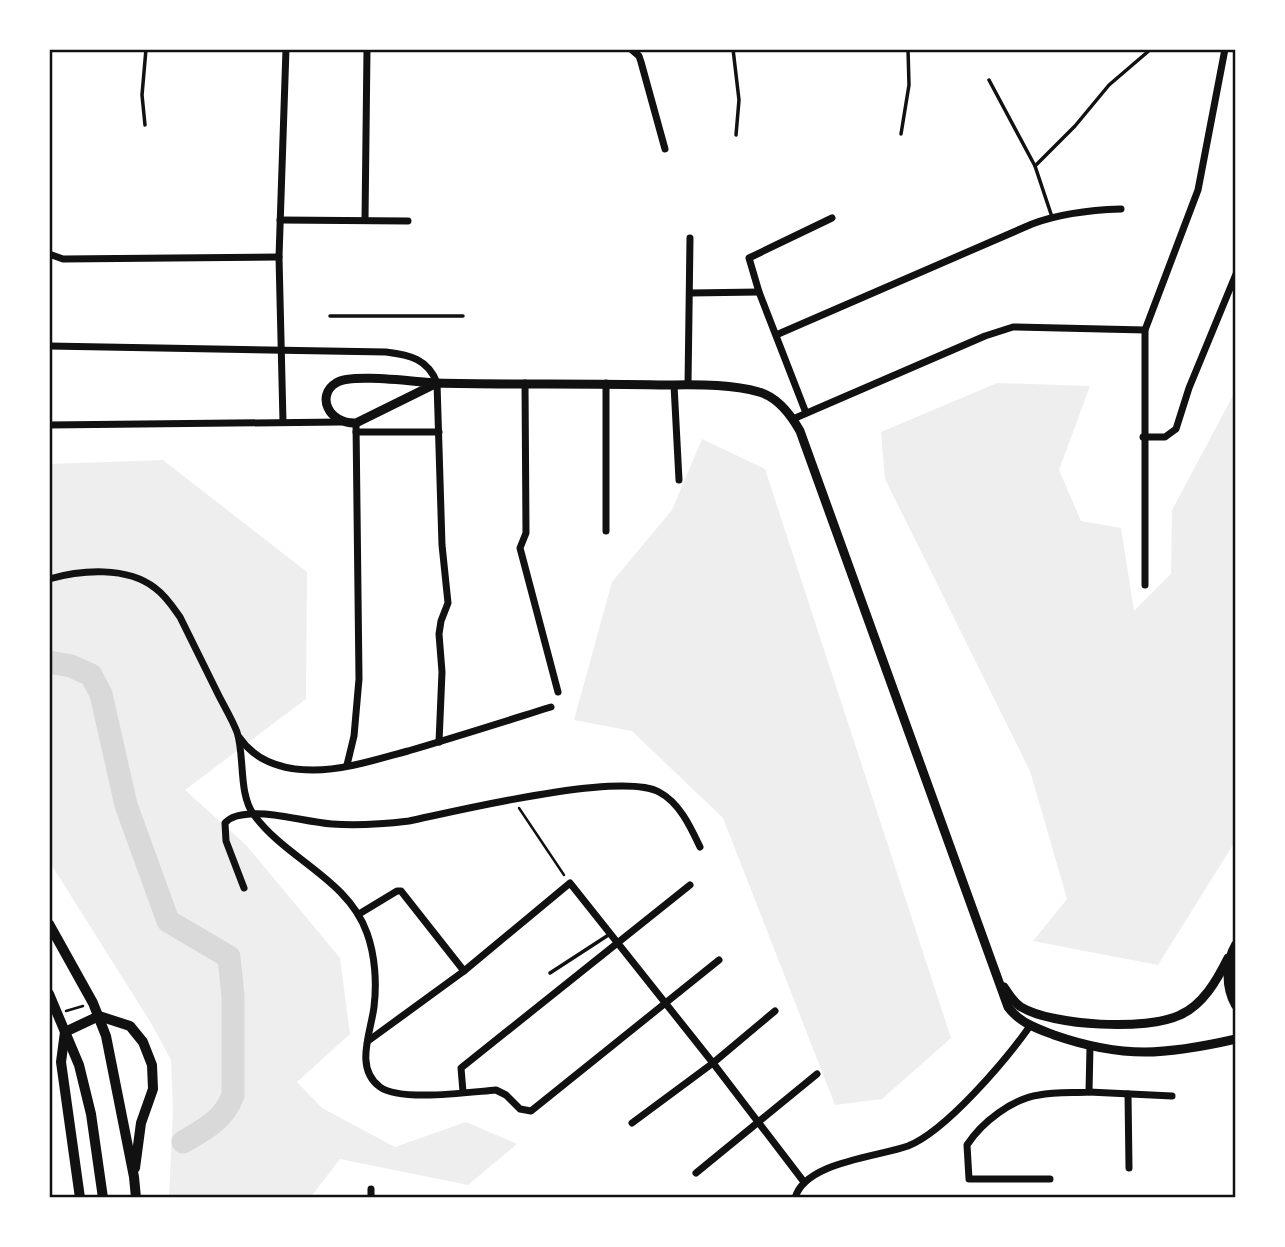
<svg xmlns="http://www.w3.org/2000/svg" width="1285" height="1247" font-family="Helvetica,sans-serif">
	<style>
		.green { fill: #eee }
		.lines { fill: none; stroke-linecap: round; stroke-linejoin: round }
		.river { stroke: #d9d9d9; stroke-width: 23 }
		.path { stroke: #111; stroke-width: 2.5 }
		.service { stroke: #111; stroke-width: 3.5 }
		.minor { stroke: #111; stroke-width: 7 }
		.tertiary { stroke: #111; stroke-width: 9 }
		.secondary { stroke: #111; stroke-width: 10 }
		.primary { stroke: #111; stroke-width: 10 }
		.neatline { fill: none; stroke: #111; stroke-width: 2.5 }
	</style>
	<rect width="100%" height="100%" fill="#fff"/>
	<!-- green -->
	<g class="green">
		<polygon points="997,383 1090,386 1059,470 1081,521 1121,528 1134,611 1171,574 1172,510 1236,390 1236,840 1158,965 1033,941 1067,899 1030,771 885,479 881,432"/>
		<polygon points="702,439 765,469 951,1038 882,1099 835,1105 723,818 632,731 574,720 612,582 672,510"/>
		<polygon points="163,460 307,572 306,699 185,790 246,845 340,958 350,1034 297,1082 322,1108 395,1147 466,1122 517,1144 468,1185 340,1159 310,1198 169,1198 173,1110 171,1060 151,1023 49,861 49,464"/>
	</g>
	<g class="lines">
		<!-- river -->
		<path class="river" d="M49,662L71,666L91,675L101,694L126,805L168,921L229,957L233,996V1095C224,1120 205,1129 183,1142"/>
		<!-- path -->
		<g class="path">
			<polyline points="519,808 564,875"/>
			<polyline points="66,1011 83,1006"/>
		</g>
		<!-- service -->
		<g class="service">
			<polyline points="733,49 739,100 736,135"/>
			<polyline points="989,80 1035,166 1052,217"/>
			<polyline points="145,125 142,95 146,49"/>
			<polyline points="901,134 909,85 908,49"/>
			<polyline points="1035,166 1075,126 1109,85 1151,49"/>
			<polyline points="330,316 463,316"/>
			<polyline points="550,973 610,934"/>
		</g>
		<!-- minor -->
		<g class="minor">
			<polyline points="631,49 639,56 641,62 665,149"/>
			<polyline points="280,220 408,221"/>
			<polyline points="365,220 367,49"/>
			<polyline points="49,254 63,259 279,257"/>
			<polyline points="690,293 759,292"/>
			<path d="M776,335L1032,224C1061,213 1090,210 1121,209"/>
			<path d="M49,346L386,352C410,355 428,359 437,383L442,545L448,603L441,621L439,634L442,672L439,742"/>
			<polyline points="525,383 526,533 520,548 558,692"/>
			<polyline points="674,385 679,480"/>
			<polyline points="688,385 690,238"/>
			<polyline points="806,413 759,292 749,258 832,218"/>
			<polyline points="793,419 985,336 1013,327 1145,330"/>
			<polyline points="283,422 279,257 286,49"/>
			<polyline points="49,425 341,422"/>
			<polyline points="356,432 439,432"/>
			<polyline points="1143,437 1165,437 1176,429 1189,388 1236,274"/>
			<polyline points="606,531 606,383"/>
			<path d="M49,579C81,570 127,566 155,588C166,596 173,607 180,617C193,643 205,668 218,694C224,706 232,719 237,732C245,756 238,794 254,815C286,859 348,879 367,933C375,955 377,983 374,1007C371,1032 354,1068 380,1087C400,1102 470,1092 496,1090L506,1095L520,1109L531,1111L719,960"/>
			<polyline points="1145,585 1145,330 1198,190 1225,49"/>
			<path d="M239,737C256,762 284,770 313,770C345,770 378,759 408,751C456,737 503,722 551,707"/>
			<polyline points="347,765 354,736 359,679 356,423"/>
			<path d="M244,888L226,841L225,823C231,816 240,815 250,814C276,812 305,822 332,824C358,826 384,824 409,821C457,811 621,771 659,792C680,803 691,828 700,847"/>
			<polyline points="359,914 397,891 401,891 464,971"/>
			<polyline points="368,1041 464,971 570,883 713,1063 804,1182"/>
			<polyline points="463,1092 461,1068 690,885"/>
			<polyline points="1089,1092 1172,1096"/>
			<polyline points="1128,1094 1129,1168"/>
			<polyline points="632,1123 713,1063 775,1011"/>
			<polyline points="696,1173 817,1074"/>
			<path d="M1050,1179H969L967,1145C982,1122 1012,1099 1039,1095C1055,1092 1073,1093 1089,1092L1090,1047"/>
			<polyline points="371,1198 371,1189"/>
			<path d="M795,1198C805,1162 877,1157 908,1146C946,1131 1006,1060 1030,1026"/>
		</g>
		<!-- tertiary -->
		<g class="tertiary">
			<path d="M437,383L356,423C328,424 316,395 336,383C351,373 415,382 436,383C510,385 584,383 659,385C691,385 728,383 759,392C778,397 791,415 800,431L1008,1007C1020,1023 1036,1028 1054,1035C1123,1059 1166,1055 1236,1039"/>
			<path d="M1004,987C1009,994 1013,1002 1021,1007C1053,1026 1147,1031 1180,1015C1203,1005 1217,980 1228,958"/>
		</g>
		<!-- secondary -->
		<g class="secondary">
			<path d="M1236,945C1226,962 1226,988 1236,1005"/>
			<polyline points="65,1032 61,1062 80,1198"/>
		</g>
		<!-- primary -->
		<g class="primary">
			<polyline points="49,924 93,1003 106,1036 134,1177 136,1198"/>
			<polyline points="49,994 79,1065 91,1114 103,1198"/>
			<polyline points="65,1032 99,1016 130,1026 143,1042 152,1065 153,1089 141,1123 135,1168"/>
		</g>
	</g>
	<!-- border -->
	<rect width="1285" height="1247" fill="none" stroke="#ffffff" stroke-width="102"/>
	<rect x="51" y="51" width="1183" height="1145" class="neatline"/>
</svg>
